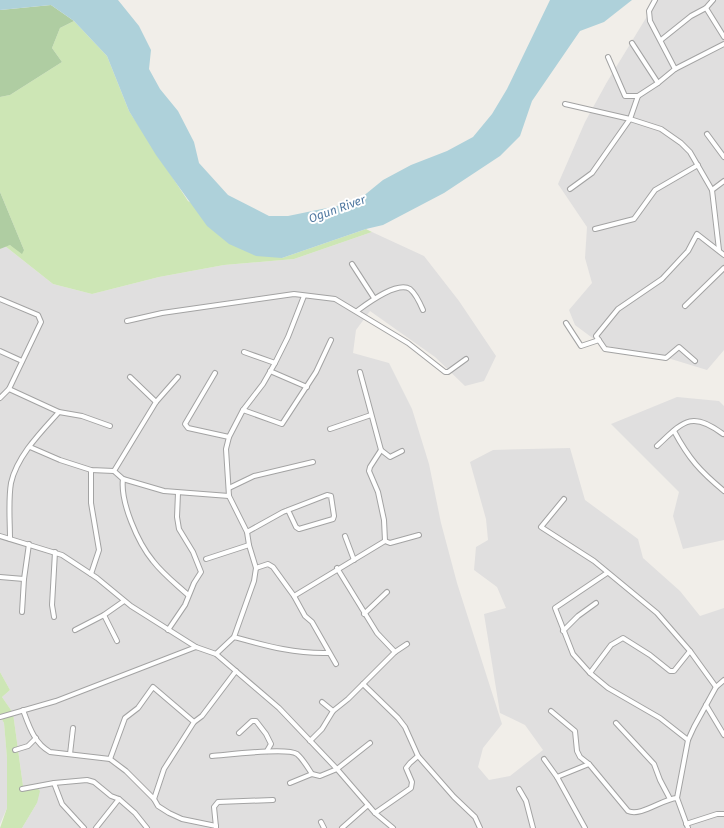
<svg xmlns="http://www.w3.org/2000/svg" width="724" height="828" font-family="'Fira Sans',sans-serif">
	<style>
		.residential { fill: #e0dfdf }
		.grass { fill: #cde6b5 }
		.forest { fill: #afcda2 }
		.water { fill: #aed1da }
		.lines { fill: none; stroke-linecap: round; stroke-linejoin: round }
		.minor-casing { stroke: #a3a3a3; stroke-width: 6 }
		.minor { stroke: #fff; stroke-width: 4 }
		.labels { text-anchor: middle; dominant-baseline: central; stroke-width: 4; stroke-linejoin: round; paint-order: stroke }
		.water-label { font-size: 12px; font-style: italic; fill: #527aa2; stroke: #fff }
	</style>
	<rect width="100%" height="100%" fill="#f1eee9"/>
	<!-- residential -->
	<g class="residential">
		<polygon points="657,0 724,0 724,350 707,370 671,359 602,345 575,325 569,310 592,283 585,258 587,227 558,184 585,122 607,82"/>
		<polygon points="372,232 424,256 459,301 496,356 484,381 465,386 435,357 370,311 356,330 353,353 389,363 412,409 429,464 441,523 457,583 502,724 483,748 478,767 489,780 510,776 543,750 525,725 500,713 484,614 506,608 497,587 474,570 476,547 488,540 486,519 470,462 493,450 570,448 585,500 638,539 643,558 680,591 700,616 724,608 724,828 22,828 37,803 23,786 13,713 2,697 10,690 0,672 0,249 5,246 53,284 92,294 159,277 224,265 294,259"/>
		<polygon points="677,397 719,401 724,406 724,540 683,549 673,516 679,492 611,424"/>
		<polygon points="0,716 4,723 7,758 7,808 0,824"/>
	</g>
	<!-- grass -->
	<g class="grass">
		<polygon points="74,21 107,56 129,111 188,201 282,258 366,229 372,232 294,259 224,265 159,277 92,294 53,284 5,246 10,245 24,250 0,192 0,97 10,95 62,62 52,48 60,28"/>
		<polygon points="0,672 10,690 2,697 13,713 23,786 34,784 40,791 37,803 22,828 0,828 7,808 7,758 4,723 0,716"/>
	</g>
	<!-- forest -->
	<g class="forest">
		<polygon points="51,5 74,21 60,28 52,48 62,62 10,95 0,97 0,10"/>
		<polygon points="0,192 24,250 22,254 10,245 0,249"/>
	</g>
	<!-- water -->
	<polygon class="water" points="0,0 118,0 139,26 151,50 149,69 160,89 178,111 194,142 199,163 228,195 269,216 288,216 356,202 383,180 411,165 447,151 473,137 492,114 507,89 550,0 632,0 604,22 580,31 532,101 520,136 500,156 444,193 383,225 366,229 282,258 256,256 229,244 207,226 156,155 129,111 107,56 74,21 51,5 0,10"/>
	<g class="lines">
		<defs>
			<g id="minor">
				<polyline points="655,0 649,11 650,21 675,69"/>
				<polyline points="706,8 724,37"/>
				<polyline points="661,40 691,16 706,8 713,0"/>
				<polyline points="632,43 658,83"/>
				<polyline points="608,57 625,96 638,96 658,83 675,69 724,44"/>
				<polyline points="565,104 630,119 661,129 681,143 690,152 712,190 719,250"/>
				<polyline points="707,134 724,157"/>
				<polyline points="570,189 592,173 630,119 638,96"/>
				<polyline points="712,190 724,181"/>
				<polyline points="595,229 634,219 655,190 698,165"/>
				<polyline points="352,264 374,298"/>
				<polyline points="0,299 38,315 41,322 9,389 0,398"/>
				<polyline points="685,306 724,268"/>
				<path d="M357,311C368,303 397,281 410,289C416,294 420,303 423,310"/>
				<polyline points="127,321 162,313 294,294 335,299 408,343 445,372 448,372 466,359"/>
				<polyline points="566,323 581,346 599,340"/>
				<polyline points="0,351 22,361"/>
				<polyline points="244,352 275,363"/>
				<polyline points="695,361 679,347 666,358 605,349 596,336 618,309 662,279 688,251 697,234 724,255"/>
				<polyline points="270,371 307,387"/>
				<polyline points="360,372 381,450 390,457 402,451"/>
				<polyline points="215,373 185,424 188,428 229,437"/>
				<polyline points="130,377 156,402"/>
				<polyline points="9,389 59,412 82,416 110,426"/>
				<polyline points="243,410 282,424 316,372 331,340"/>
				<polyline points="330,429 371,415"/>
				<path d="M674,431C689,459 700,471 724,491"/>
				<path d="M657,446C683,422 691,410 723,434"/>
				<polyline points="30,447 60,460 91,470 114,471 123,479 164,491 229,496"/>
				<polyline points="381,450 370,467 369,471 378,492 384,520 385,541"/>
				<polyline points="91,470 91,503 99,550 91,574"/>
				<polyline points="114,471 156,402 178,377"/>
				<path d="M123,479C120,502 138,543 153,561C163,574 176,584 188,595"/>
				<polyline points="229,488 254,476 313,462"/>
				<polyline points="564,499 541,527 594,561 657,613 690,651 716,687"/>
				<polyline points="247,532 283,512 327,495 331,496 334,516 333,519 299,529 296,527 288,510"/>
				<polyline points="0,536 62,555 97,578 131,606 196,647"/>
				<polyline points="345,536 354,560"/>
				<path d="M10,539C10,521 8,501 11,483C17,456 41,432 59,412"/>
				<polyline points="206,559 249,545"/>
				<polyline points="256,568 268,564 273,567 294,596 305,616 312,622 336,664"/>
				<polyline points="337,568 377,633 395,652"/>
				<polyline points="607,573 555,608 573,654 590,673 608,688 660,718 688,740"/>
				<polyline points="0,577 24,579"/>
				<polyline points="294,596 385,541 390,543 419,535"/>
				<polyline points="22,612 24,579 29,544"/>
				<polyline points="364,614 387,592"/>
				<polyline points="104,615 117,641"/>
				<polyline points="54,617 52,605 55,552"/>
				<polyline points="75,630 104,615 124,601"/>
				<polyline points="168,630 185,605 194,583 201,572 193,552 179,529 177,517 178,493"/>
				<polyline points="563,631 578,616 596,603"/>
				<path d="M234,637C267,646 295,654 329,653"/>
				<polyline points="216,654 234,637 254,581 256,568 249,545 247,532 229,496 226,449 229,437 243,410 263,384 275,363 288,337 304,296"/>
				<polyline points="590,673 611,645 623,638 650,655 670,671 674,671 690,651"/>
				<polyline points="363,684 398,718 405,727 418,756 454,797 475,817 480,828"/>
				<polyline points="322,702 333,711"/>
				<polyline points="706,705 724,735"/>
				<path d="M23,710C29,726 34,743 50,752L110,759L126,771L154,799L158,806L169,813L182,819L216,826"/>
				<path d="M551,711L575,731L577,751L580,757L589,764L628,811C641,817 662,799 677,798"/>
				<polyline points="0,717 56,701 196,647 216,654 279,708 337,769 375,813 393,828"/>
				<polyline points="616,723 654,764 660,780 670,799"/>
				<polyline points="239,733 252,721 256,721 266,734 271,744 267,751"/>
				<polyline points="310,741 322,729 333,711 348,699 395,652 407,644"/>
				<polyline points="15,750 28,746 36,738"/>
				<polyline points="70,754 73,728"/>
				<path d="M212,756C227,755 287,747 297,754C303,759 308,768 312,774"/>
				<polyline points="110,759 125,718 138,708 153,687 194,722"/>
				<polyline points="544,759 557,777 585,828"/>
				<polyline points="557,777 589,764"/>
				<polyline points="54,783 62,804 84,828"/>
				<polyline points="290,783 312,774 320,776 337,769 370,743"/>
				<polyline points="22,789 54,783 87,780 94,782 111,796 119,799 135,813 147,828"/>
				<polyline points="519,789 526,801 533,828"/>
				<polyline points="154,799 164,769 180,744 194,722 202,716 236,671"/>
				<polyline points="375,813 411,788 412,782 406,768 410,763 418,756"/>
				<polyline points="321,822 324,828"/>
				<polyline points="686,824 717,814 724,814"/>
				<polyline points="216,827 214,807 218,802 273,800"/>
				<polyline points="96,828 119,799"/>
				<polyline points="342,828 368,805"/>
				<polyline points="688,828 677,798 688,740 694,727 716,687 724,680"/>
			</g>
		</defs>
		<!-- minor casing -->
		<use href="#minor" class="minor-casing"/>
		<!-- minor -->
		<use href="#minor" class="minor"/>
	</g>
	<g class="labels">
		<!-- water labels -->
		<g class="water-label">
			<text transform="translate(337 209) rotate(-20)">Ogun River</text>
		</g>
	</g>
</svg>
